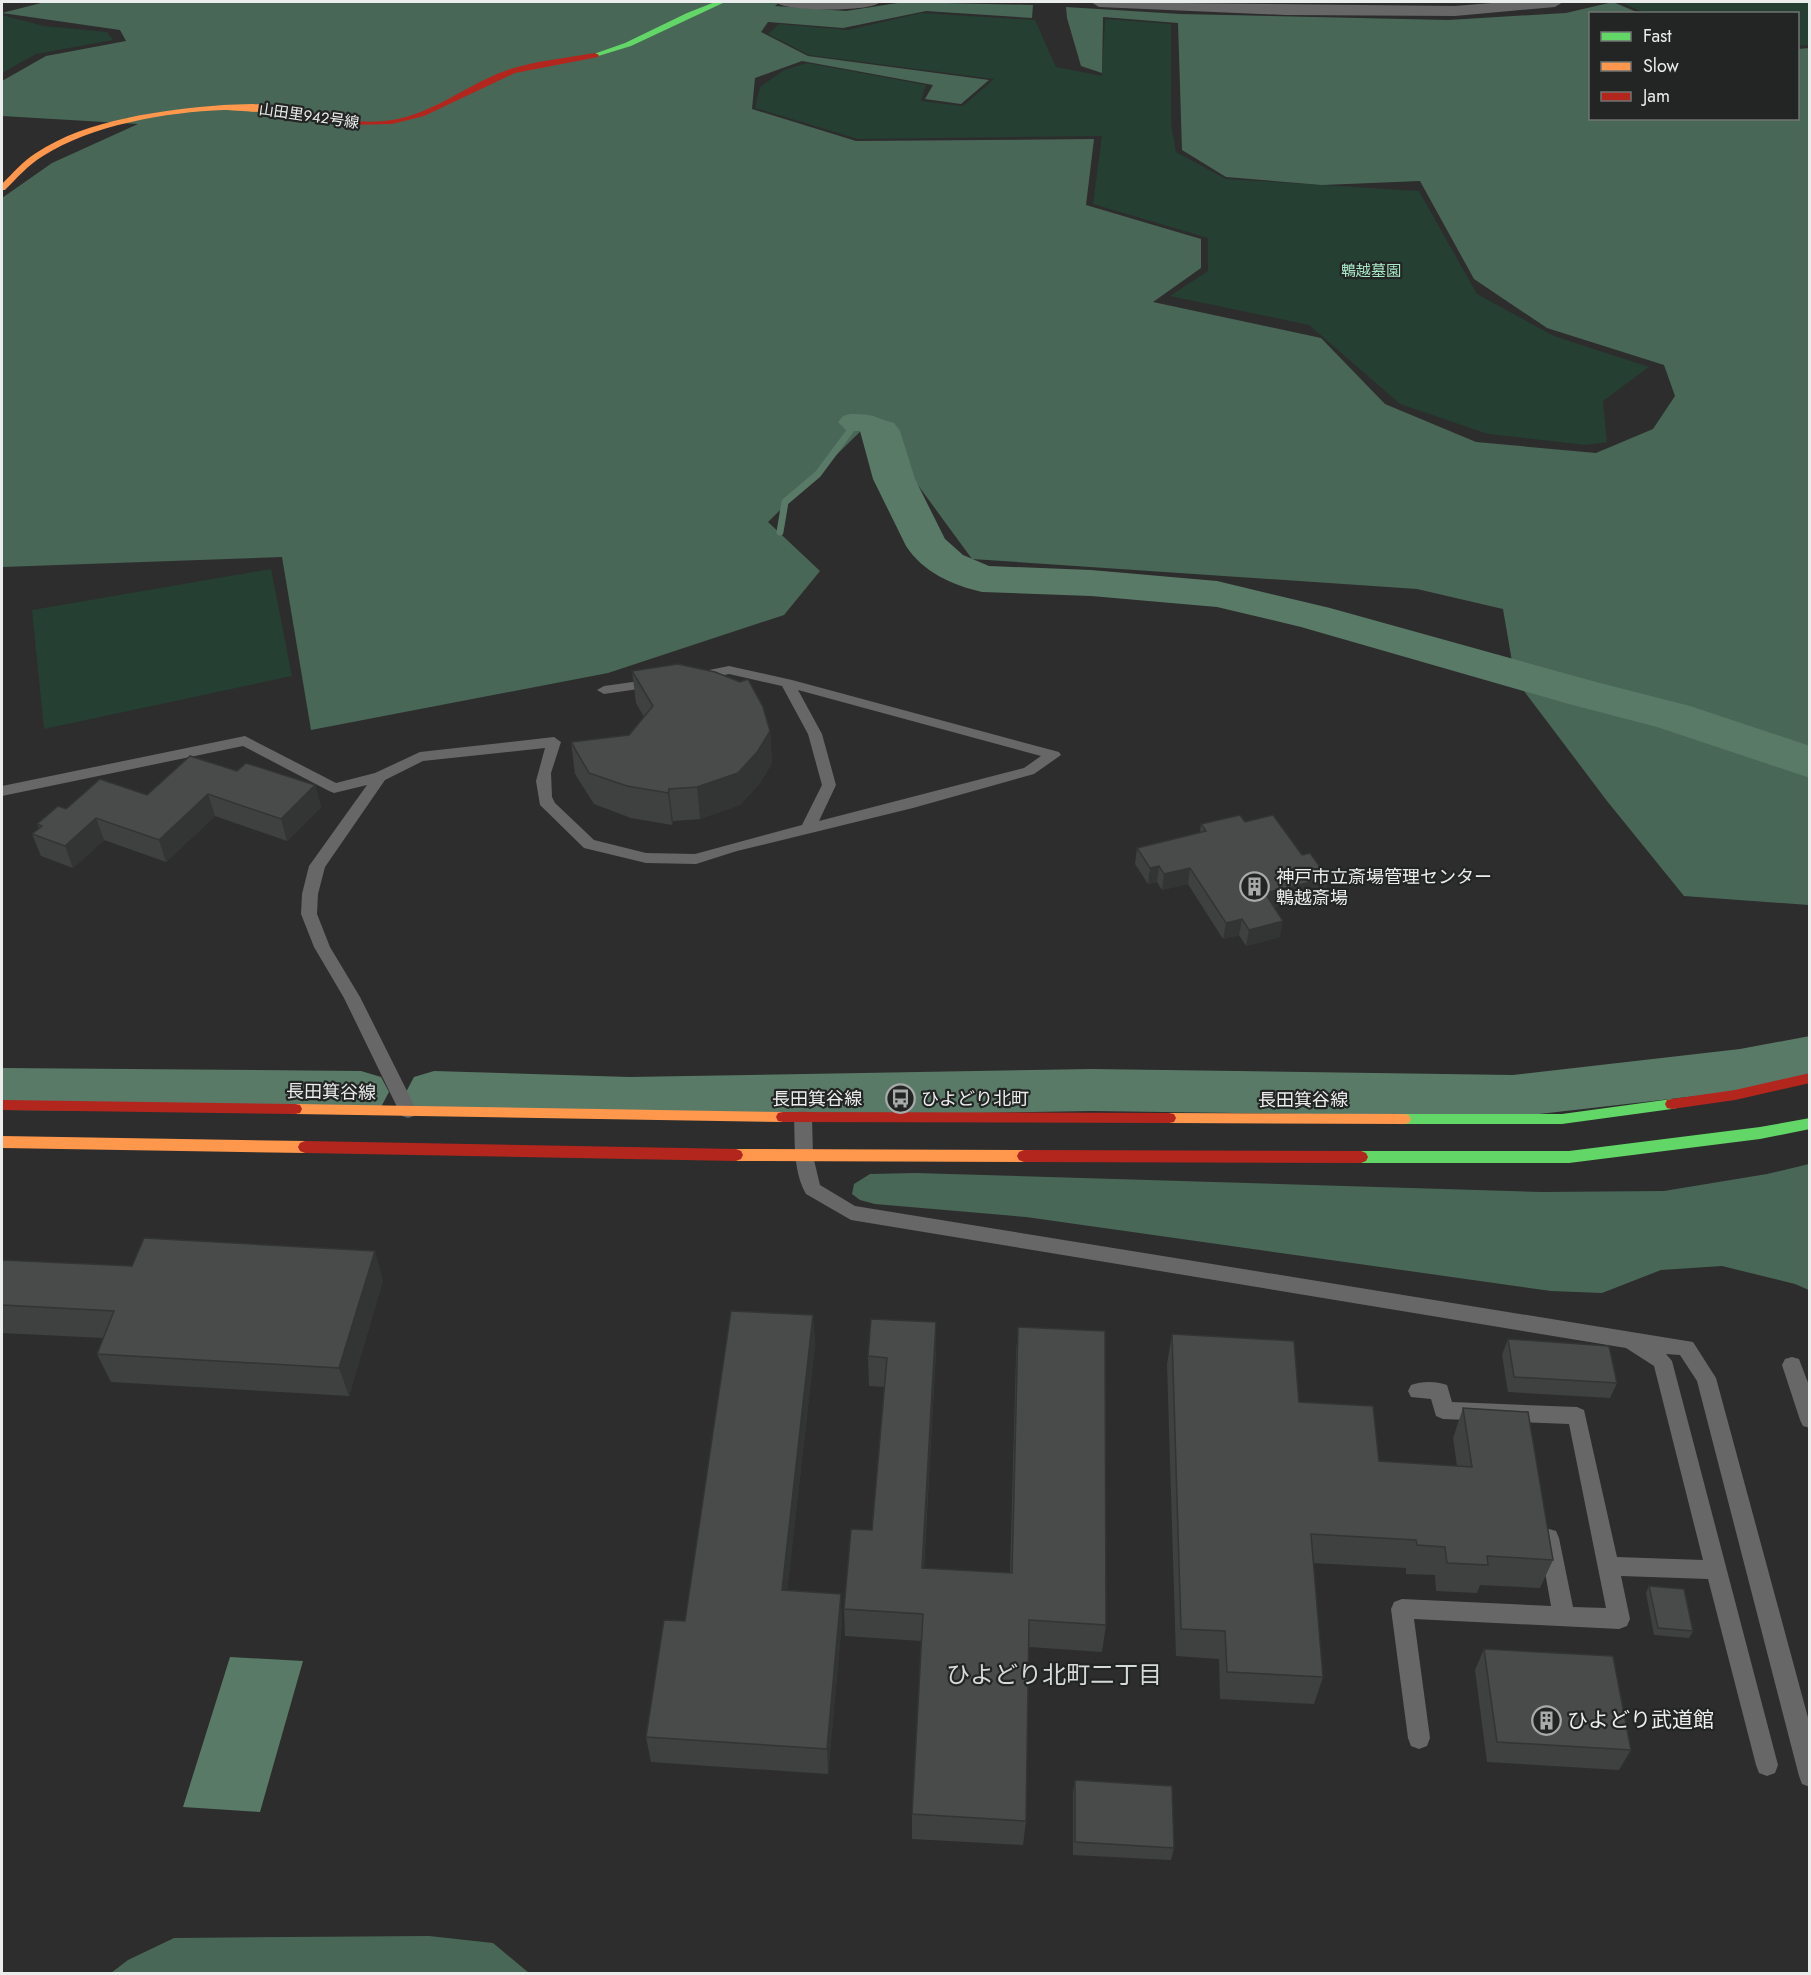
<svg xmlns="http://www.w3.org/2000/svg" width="1811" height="1975" font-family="Jost,'Noto Sans JP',sans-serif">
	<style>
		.green { fill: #253f32 }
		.forest { fill: #496757 }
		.water { fill: #5a7a68 }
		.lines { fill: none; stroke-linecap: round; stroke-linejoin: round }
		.stream { stroke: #5a7a68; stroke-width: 7 }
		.river { fill: #5a7a68; fill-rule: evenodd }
		.lane { fill: #676767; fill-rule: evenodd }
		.street { fill: #676767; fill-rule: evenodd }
		.fast { fill: #63d668; fill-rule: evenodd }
		.slow { fill: #ff974d; fill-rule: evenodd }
		.jam { fill: #b3261e; fill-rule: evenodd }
		.wall { fill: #3f4040 }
		.shaded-wall { fill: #333434 }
		.building { fill: #494a4a; stroke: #333434; stroke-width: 1.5 }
		.labels { text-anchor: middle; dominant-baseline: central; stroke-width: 4.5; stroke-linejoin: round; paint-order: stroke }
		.far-street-label { font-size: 15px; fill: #ebedec; stroke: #222523 }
		.far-park-label { font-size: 15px; fill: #a9e9c7; stroke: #222523 }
		.poi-label { font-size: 18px; fill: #ebedec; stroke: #222523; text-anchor: start }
		.street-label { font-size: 18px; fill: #ebedec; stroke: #222523 }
		.near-poi-label { font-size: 21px; fill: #ebedec; stroke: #222523; text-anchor: start }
		.near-neighbourhood-label { font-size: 24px; fill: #d5d9d7; stroke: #222523 }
	</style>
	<rect width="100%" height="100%" fill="#2d2d2d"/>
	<!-- green -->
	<g class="green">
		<polygon points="1620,2 1809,2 1809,45 1798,46 1798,14 1645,13"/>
		<polygon points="921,13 1035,20 1056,67 1102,76 1105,19 1171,24 1171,124 1176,152 1226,179 1419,191 1477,294 1554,336 1649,367 1603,401 1607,442 1586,445 1488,434 1400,404 1309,325 1170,296 1208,271 1208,238 1093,204 1102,136 858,139 755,108 760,87 784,70 807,63 926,85 921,101 963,106 994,79 809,55 768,34 779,24 848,30"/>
		<polygon points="2,15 44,26 107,32 113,40 36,54 2,73"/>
		<polygon points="271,569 292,676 44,729 32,610"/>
	</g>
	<!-- forest -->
	<g class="forest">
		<polygon points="45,2 780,2 775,6 846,11 904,2 1033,5 1032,18 926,11 843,28 768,22 761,32 808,56 989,80 961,104 925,99 933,85 802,61 755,78 752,109 856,141 1094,139 1086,205 1201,239 1201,268 1153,302 1321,338 1385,404 1476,442 1596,453 1653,429 1675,396 1664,365 1547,328 1474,279 1420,181 1322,185 1226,177 1182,150 1178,23 1103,17 1102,73 1081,66 1067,18 1066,7 1180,14 1448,20 1566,13 1613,2 1639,13 1590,14 1590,118 1798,118 1798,49 1809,48 1809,905 1684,896 1607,801 1515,679 1503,609 1417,589 972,559 871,421 768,522 820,571 784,615 608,673 311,730 282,557 2,567 2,198 52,163 138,124 2,116 2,81 46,56 126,41 120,30 2,13"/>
		<polygon points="1809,1164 1809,1290 1795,1284 1722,1266 1661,1270 1602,1293 1551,1291 1026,1217 875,1204 860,1200 852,1194 854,1184 870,1174 915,1173 1542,1192 1664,1191 1767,1174"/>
		<polygon points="429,1936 493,1943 529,1973 111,1973 128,1960 174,1938"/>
	</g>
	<!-- water -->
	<g class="water">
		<path d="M850,414C864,414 874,414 886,422L884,431H847L838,422L843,416Z"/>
		<polygon points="230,1657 303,1661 260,1812 183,1807"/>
	</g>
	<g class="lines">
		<!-- stream -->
		<polyline class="stream" points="780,532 785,502 818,474 850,431"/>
		<!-- river -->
		<g class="river">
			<path d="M880,419L894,423L900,431L915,479L945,539L963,555L989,566L1091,570L1217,581L1330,608L1596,682L1690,706L1810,746V778L1657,727L1569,704L1301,627L1217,607L1091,596L982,592C952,585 923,572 906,546L873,479L860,431L866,423Z"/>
			<polygon points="1810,1036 1810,1078 1740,1091 1513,1117 1092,1111 629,1119 434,1113 414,1107 406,1092 414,1077 434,1071 629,1077 1092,1069 1513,1075 1740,1049"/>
			<polygon points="2,1068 361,1071 381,1077 389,1092 381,1107 361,1113 2,1110"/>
		</g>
		<!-- lane -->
		<g class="lane">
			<path d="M729,666L792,680L1059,752L1061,755L1034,774L913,808L737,851L696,864L646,863L584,848L540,805L536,781L545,748L423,761L385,780L325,867L318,894L317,914L330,947L360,997L417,1111L414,1116L408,1118L402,1116L399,1111L344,998L314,947L301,914L302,894L309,866L367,785L334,793L329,791L243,746L2,796V786L245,736L336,783L375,773L420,752L554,737L561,742L551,773L552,797L555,803L594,840L646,853L695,854L802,825L822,785L808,734L782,686L729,674L694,681L687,677L689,674ZM798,690L1041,756L1024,768L819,821L836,785L822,734Z"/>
			<polygon points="654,679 661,683 659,686 604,694 597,690 604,686"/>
			<path d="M803,1110L809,1112L812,1117L813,1156L820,1185L855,1206L1693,1342L1716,1378L1810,1725V1787L1802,1784L1799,1776L1697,1381L1680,1355L1666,1354L1672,1361L1778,1765L1775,1773L1767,1776L1759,1773L1756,1765L1708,1579L1621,1576L1630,1619L1627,1626L1619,1629L1414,1619L1430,1738L1427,1746L1419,1749L1411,1746L1408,1738L1391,1609L1394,1602L1402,1599L1551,1606L1539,1538L1542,1531L1549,1529L1556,1531L1559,1538L1573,1607L1606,1608L1569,1424L1443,1419L1436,1416L1431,1399L1411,1397L1408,1391L1411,1385C1422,1381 1436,1381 1447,1385L1452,1402L1577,1407L1584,1410L1617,1557L1703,1560L1654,1366L1626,1348L851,1220L806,1194C793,1171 795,1142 794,1117L797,1112Z"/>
			<polygon points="1792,1357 1799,1359 1810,1388 1810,1428 1803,1426 1800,1420 1782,1365 1785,1359"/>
		</g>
		<!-- street -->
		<g class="street">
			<path d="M776,2H880C873,12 783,12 776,2Z"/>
			<polygon points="1091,2 1455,6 1504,2 1563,2 1555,7 1455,16 1285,15 1099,7"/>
		</g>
		<!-- fast -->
		<g class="fast">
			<polygon points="715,2 725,2 631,46 595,57 591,55 625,43 687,13"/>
			<polygon points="1672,1099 1677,1100 1679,1104 1677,1108 1672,1109 1562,1124 1404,1124 1399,1123 1397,1119 1399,1115 1404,1114 1562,1114"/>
			<polygon points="1810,1118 1810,1129 1760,1139 1569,1163 1361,1163 1356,1161 1354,1157 1356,1153 1361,1151 1569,1151 1760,1127"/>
		</g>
		<!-- slow -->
		<g class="slow">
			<path d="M223,105C240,105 268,101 283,110C275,115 237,110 224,110C167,112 91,125 43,156C28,165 17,178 5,190H2V184C13,173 23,161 36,153C87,119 163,110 223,105Z"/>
			<polygon points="295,1104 783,1112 788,1113 790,1117 788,1121 783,1122 295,1114 290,1113 288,1109 290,1105"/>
			<polygon points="1169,1113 1404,1114 1409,1115 1411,1119 1409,1123 1404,1124 1169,1123 1164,1122 1162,1118 1164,1114"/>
			<polygon points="2,1136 305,1141 310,1143 312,1147 310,1151 305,1153 2,1148"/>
			<polygon points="736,1149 1024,1150 1029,1152 1031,1156 1029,1160 1024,1162 736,1161 731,1159 729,1155 731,1151"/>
		</g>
		<!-- jam -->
		<g class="jam">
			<path d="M595,53L599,55L598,57L515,73L424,116L392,124L349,125L275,110L279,108C316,114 354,126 392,120C430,114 462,89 497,74C528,61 562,59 595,53Z"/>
			<polygon points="1810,1073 1810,1083 1735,1100 1672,1109 1667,1108 1665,1104 1667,1100 1672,1099 1735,1090"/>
			<polygon points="2,1100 295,1104 300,1105 302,1109 300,1113 295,1114 2,1110"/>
			<polygon points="783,1112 1169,1113 1174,1114 1176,1118 1174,1122 1169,1123 783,1122 778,1121 776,1117 778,1113"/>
			<polygon points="305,1141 736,1149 741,1151 743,1155 741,1159 736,1161 305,1153 300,1151 298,1147 300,1143"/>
			<polygon points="1024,1150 1361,1151 1366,1153 1368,1157 1366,1161 1361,1163 1024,1162 1019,1160 1017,1156 1019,1152"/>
		</g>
	</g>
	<!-- wall -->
	<g class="wall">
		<polygon points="632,671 770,731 772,763 760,783 740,805 700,819 673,821 672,825 631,818 594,804 575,774 571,742 629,735 644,717 636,703"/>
		<polygon points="237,771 315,785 321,807 287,841 215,816 166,862 104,840 73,868 41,856 32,834 39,828 37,824 66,809 147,795"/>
		<polygon points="1245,822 1302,855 1328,878 1325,894 1274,907 1280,937 1246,946 1239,935 1223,939 1188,884 1162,890 1157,882 1148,884 1135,864 1137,848 1200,832 1201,824"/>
		<polygon points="2,1260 383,1280 349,1396 111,1382 97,1354 103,1338 2,1333"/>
		<polygon points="813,1315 815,1345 787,1591 842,1621 828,1774 651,1762 646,1737 685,1621"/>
		<polygon points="936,1322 936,1351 924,1568 1010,1573 1016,1356 1018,1327 1106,1625 1102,1652 1029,1647 1026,1821 1023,1845 912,1839 912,1814 921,1641 845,1636 844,1609 872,1530 884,1387 869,1386 868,1356"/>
		<polygon points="1172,1334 1299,1402 1379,1461 1457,1466 1453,1438 1463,1408 1553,1560 1540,1588 1480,1585 1477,1593 1436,1591 1435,1575 1406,1574 1406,1568 1313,1563 1323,1677 1314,1704 1220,1699 1219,1659 1176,1656 1167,1364"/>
		<polygon points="1508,1339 1617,1383 1610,1398 1508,1392 1502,1355"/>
		<polygon points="1649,1586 1693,1631 1689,1638 1654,1635 1646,1593"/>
		<polygon points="1484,1649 1631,1750 1619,1770 1487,1762 1475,1670"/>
		<polygon points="1075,1780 1174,1848 1171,1860 1073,1855 1073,1793"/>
	</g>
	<!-- shaded-wall -->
	<g class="shaded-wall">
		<polygon points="770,731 772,763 760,783 740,805 700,819 697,787"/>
		<polygon points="315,785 321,807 287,841 281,819"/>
		<polygon points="669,789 673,821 672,825 668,793"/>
		<polygon points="208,794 215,816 166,862 159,840"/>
		<polygon points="96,818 104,840 73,868 65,846"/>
		<polygon points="1159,866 1157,882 1148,884 1150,868"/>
		<polygon points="1190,868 1188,884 1162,890 1164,874"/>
		<polygon points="1328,878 1325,894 1262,910 1265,893"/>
		<polygon points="1242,919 1239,935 1223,939 1226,923"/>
		<polygon points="1283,921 1280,937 1246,946 1249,930"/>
		<polygon points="375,1251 383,1280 349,1396 339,1368"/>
		<polygon points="813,1315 815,1345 784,1618 782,1590"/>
		<polygon points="936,1322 936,1351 922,1595 922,1568"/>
		<polygon points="841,1594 842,1621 828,1774 827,1749"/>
	</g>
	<!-- building -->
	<g class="building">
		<polygon points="678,664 715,672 740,682 748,679 763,707 770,731 758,751 738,773 697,787 669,789 668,793 627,786 589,773 571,742 629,735 653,706 632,671"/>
		<polygon points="190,756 237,771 246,763 315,785 281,819 208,794 159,840 96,818 65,846 32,834 42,826 37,824 58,806 66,809 100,779 147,795"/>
		<polygon points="1240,815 1245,822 1273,815 1302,855 1310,853 1328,878 1265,893 1283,921 1249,930 1242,919 1226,923 1190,868 1164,874 1159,866 1150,868 1137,848 1206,831 1201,824"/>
		<polygon points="144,1238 375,1251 339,1368 97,1354 114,1311 2,1305 2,1260 132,1266"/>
		<polygon points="731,1311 813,1315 782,1590 841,1594 827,1749 646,1737 664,1620 685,1621"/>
		<polygon points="871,1319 936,1322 922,1568 1012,1573 1018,1327 1105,1331 1106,1625 1029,1620 1026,1821 912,1814 923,1614 844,1609 851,1529 872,1530 887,1358 868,1356"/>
		<polygon points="1172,1334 1294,1341 1299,1402 1373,1406 1379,1461 1472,1467 1463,1408 1528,1412 1553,1560 1487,1556 1488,1565 1447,1563 1445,1547 1417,1545 1416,1540 1311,1534 1323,1677 1227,1672 1225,1631 1181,1629"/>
		<polygon points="1508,1339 1609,1346 1617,1383 1514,1377"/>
		<polygon points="1649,1586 1684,1589 1693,1631 1658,1628"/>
		<polygon points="1484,1649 1613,1656 1631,1750 1497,1742"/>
		<polygon points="1075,1780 1172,1786 1174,1848 1075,1842"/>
	</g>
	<!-- icons -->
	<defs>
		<symbol id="building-ring" viewBox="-11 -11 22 22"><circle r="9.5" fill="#222523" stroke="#a8aaa9" stroke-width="1.5"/><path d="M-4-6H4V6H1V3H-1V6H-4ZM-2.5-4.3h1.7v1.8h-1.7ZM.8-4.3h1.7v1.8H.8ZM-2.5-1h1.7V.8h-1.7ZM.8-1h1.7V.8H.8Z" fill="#a8aaa9"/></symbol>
		<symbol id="bus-ring" viewBox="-11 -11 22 22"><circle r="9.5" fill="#222523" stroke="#a8aaa9" stroke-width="1.5"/><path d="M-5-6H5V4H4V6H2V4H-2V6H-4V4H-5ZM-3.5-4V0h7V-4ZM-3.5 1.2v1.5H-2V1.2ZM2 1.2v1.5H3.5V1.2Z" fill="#a8aaa9"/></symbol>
	</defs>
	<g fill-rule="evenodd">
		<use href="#building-ring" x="1238" y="870" width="33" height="33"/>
		<use href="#bus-ring" x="884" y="1082" width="33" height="33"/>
		<use href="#building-ring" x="1530" y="1704" width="33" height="33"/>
	</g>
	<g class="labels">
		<!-- far-street labels -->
		<g class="far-street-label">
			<text transform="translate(309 116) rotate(8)">山田里９４２号線</text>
		</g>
		<!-- far-park labels -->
		<g class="far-park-label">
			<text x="1371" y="271">鵯越墓園</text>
		</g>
		<!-- poi labels -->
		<g class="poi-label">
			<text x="1276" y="877">神戸市立斎場管理センター<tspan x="1276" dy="21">鵯越斎場</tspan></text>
			<text x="921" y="1099">ひよどり北町</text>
		</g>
		<!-- street labels -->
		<g class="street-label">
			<text transform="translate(331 1092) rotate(1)">長田箕谷線</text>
			<text x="817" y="1099">長田箕谷線</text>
			<text x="1303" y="1100">長田箕谷線</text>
		</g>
		<!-- near-poi labels -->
		<g class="near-poi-label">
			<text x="1567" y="1720">ひよどり武道館</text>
		</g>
		<!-- near-neighbourhood labels -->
		<g class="near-neighbourhood-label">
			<text x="1054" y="1674">ひよどり北町二丁目</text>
		</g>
	</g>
	<!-- border -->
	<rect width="1811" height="1975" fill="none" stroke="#ebedec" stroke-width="6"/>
	<!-- legend -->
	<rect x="1589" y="12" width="210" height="108" fill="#222523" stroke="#727573" stroke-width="1.5"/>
	<rect x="1601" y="32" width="30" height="9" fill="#63d668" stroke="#727573" stroke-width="1.5"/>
	<text x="1643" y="42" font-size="18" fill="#ebedec">Fast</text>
	<rect x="1601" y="62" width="30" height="9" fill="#ff974d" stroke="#727573" stroke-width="1.5"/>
	<text x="1643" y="72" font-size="18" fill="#ebedec">Slow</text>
	<rect x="1601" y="92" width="30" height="9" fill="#b3261e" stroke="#727573" stroke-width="1.5"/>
	<text x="1643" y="102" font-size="18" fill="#ebedec">Jam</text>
</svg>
